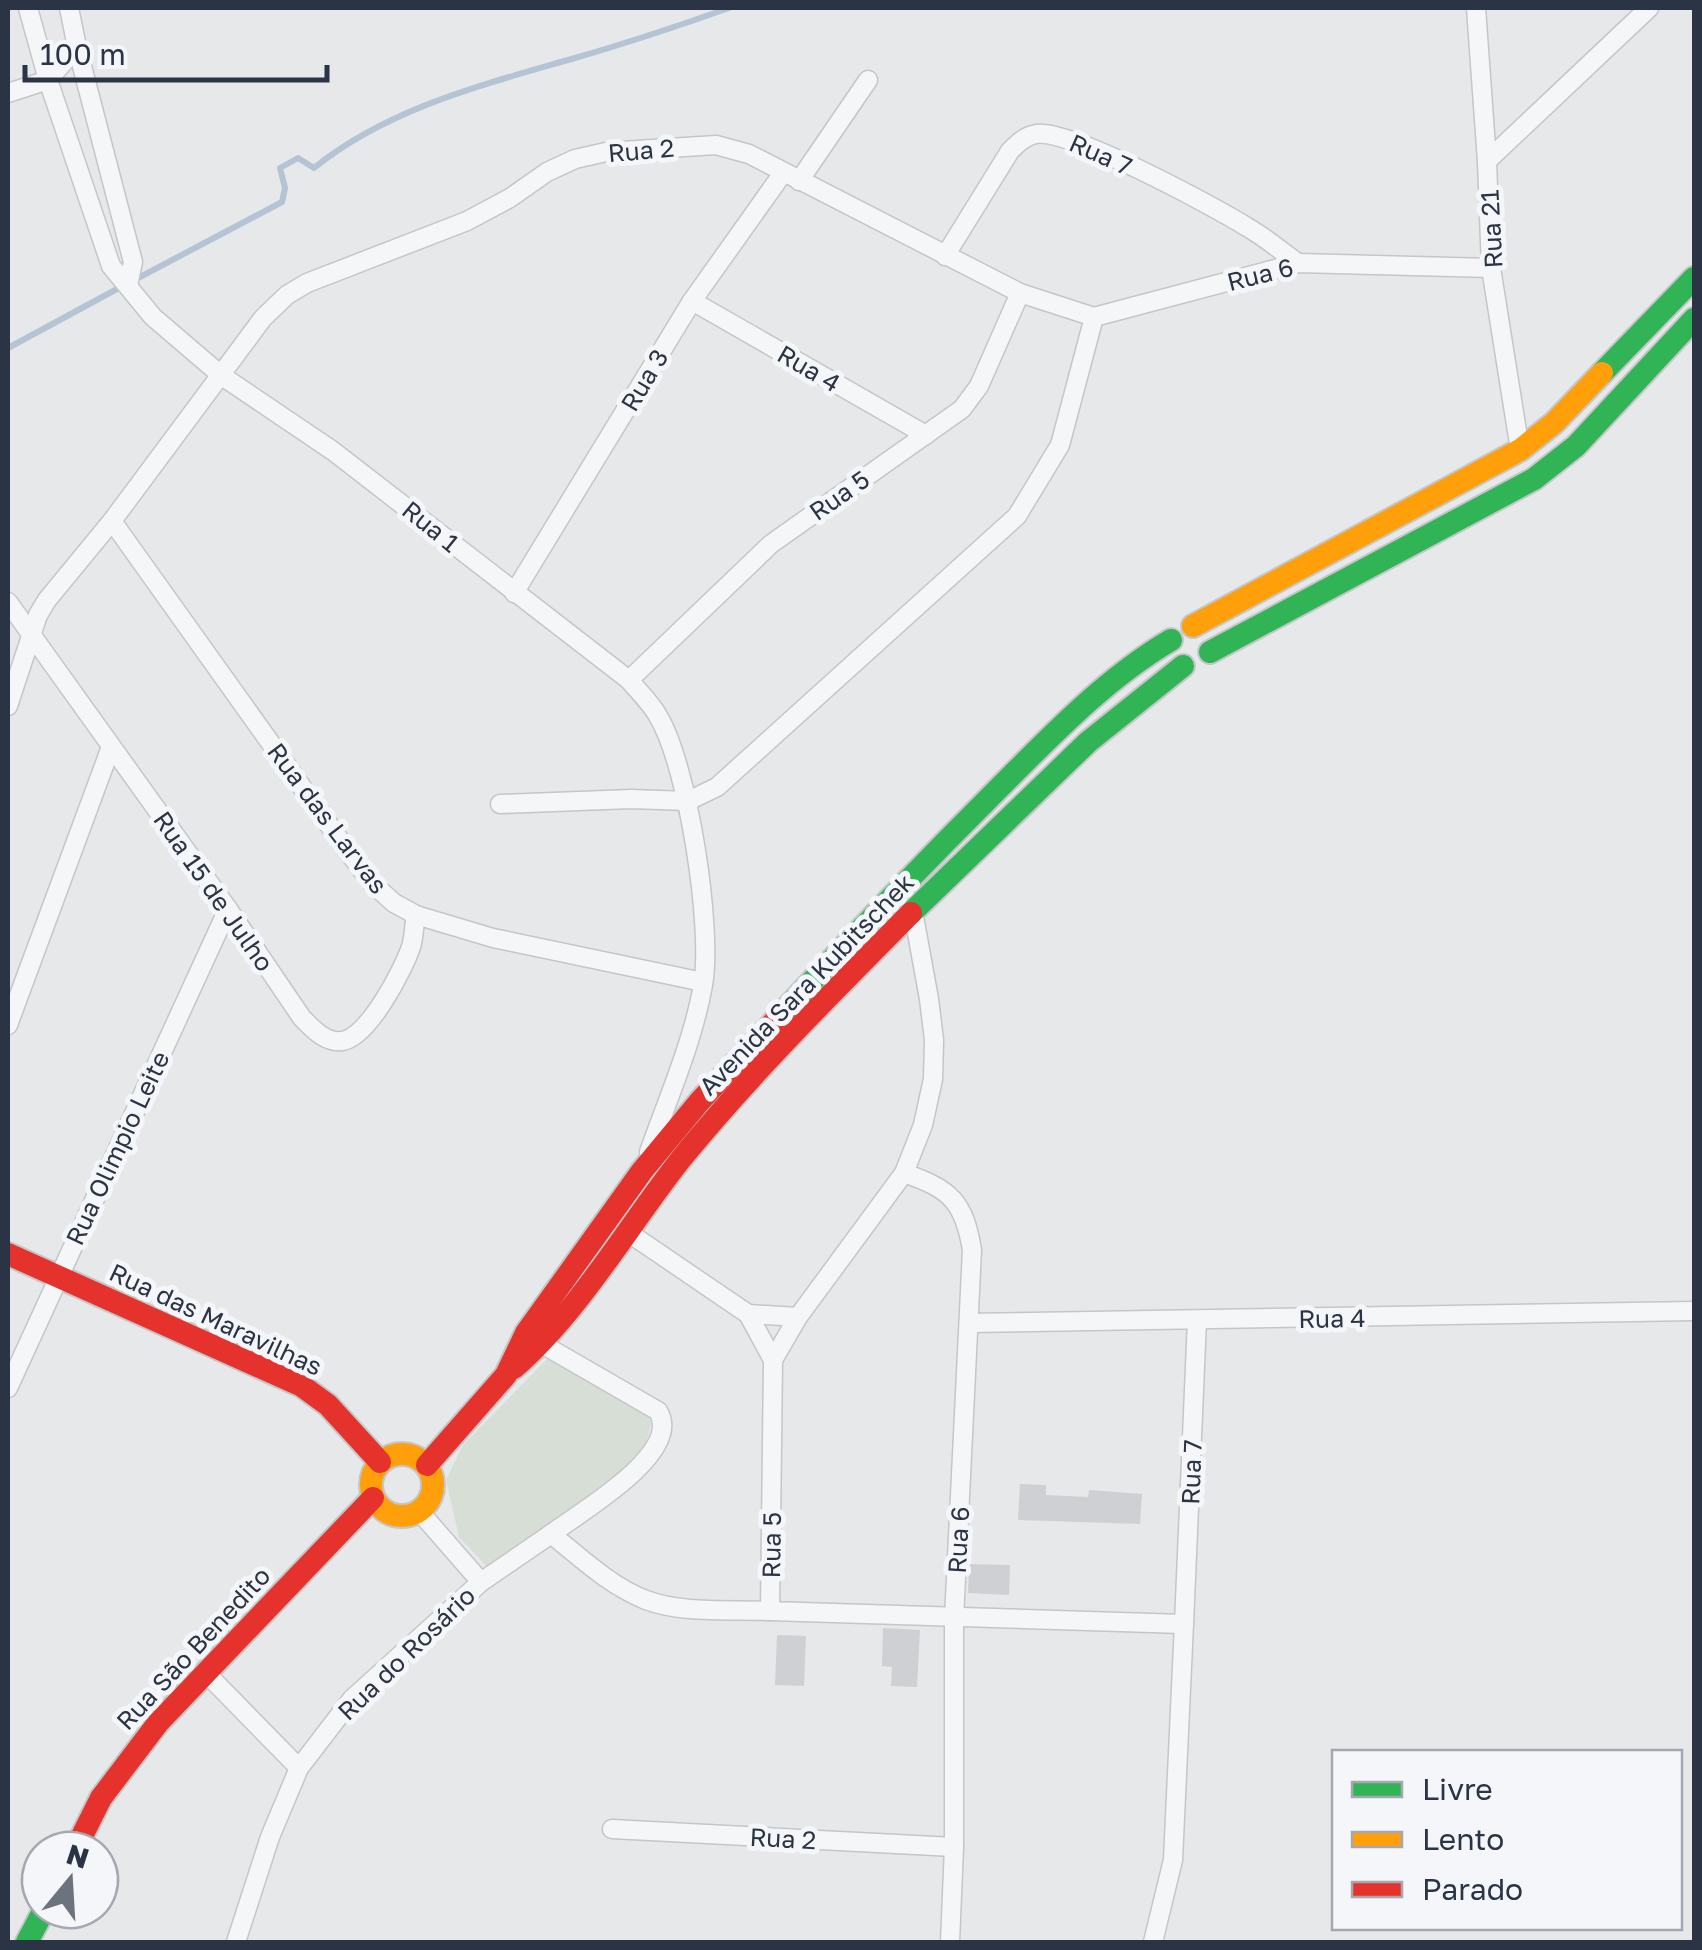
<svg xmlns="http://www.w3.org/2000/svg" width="1702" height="1950" font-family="'Golos Text',sans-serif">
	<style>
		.green { fill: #d6ded6 }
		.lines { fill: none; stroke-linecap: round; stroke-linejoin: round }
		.stream { stroke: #b4c4d5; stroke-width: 6 }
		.building { fill: #ced0d3 }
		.street-casing { stroke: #c4c6c8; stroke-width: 21 }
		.fast-casing { stroke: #c4c6c8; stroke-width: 26 }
		.slow-casing { stroke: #c4c6c8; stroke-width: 26 }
		.jam-casing { stroke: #c4c6c8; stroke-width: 26 }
		.street { stroke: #f5f6f7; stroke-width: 18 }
		.fast { stroke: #30b455; stroke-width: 22 }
		.slow { stroke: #ff9f0a; stroke-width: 22 }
		.jam { stroke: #e5322d; stroke-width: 22 }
		.labels { text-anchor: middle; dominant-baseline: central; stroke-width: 10; stroke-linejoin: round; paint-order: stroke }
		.street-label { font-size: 25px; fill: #2b3445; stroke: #f4f6f9 }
	</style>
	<rect width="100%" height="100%" fill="#e6e8ea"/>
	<!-- green -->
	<polygon class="green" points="547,1359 652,1418 644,1454 489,1569 459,1537 446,1480 463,1445"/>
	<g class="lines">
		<!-- stream -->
		<g class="stream">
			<path d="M140,277L282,202L285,188L280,168L298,158L314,168C388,108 485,84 575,58C627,43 678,26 729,8"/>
			<polyline points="8,348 117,289"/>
		</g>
	</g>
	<!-- building -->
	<g class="building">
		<polygon points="1020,1484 1046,1485 1046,1495 1088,1497 1089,1490 1142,1494 1140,1524 1018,1520"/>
		<polygon points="969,1564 1010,1565 1009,1595 968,1593"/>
		<polygon points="883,1628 920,1630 917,1687 891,1686 892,1667 882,1666"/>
		<polygon points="777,1635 806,1636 804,1686 775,1685"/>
	</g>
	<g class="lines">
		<defs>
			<g id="street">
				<path d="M28,8L48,80L111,266L153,317L222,376L333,451L629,680C639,692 651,703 658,716C688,765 713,928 703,985C693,1042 668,1098 649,1152"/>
				<polyline points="69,8 77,47 133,262 128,286"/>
				<polyline points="1476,8 1487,161 1491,268 1520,450"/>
				<polyline points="8,93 48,80 77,47"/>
				<polyline points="1487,161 1649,8"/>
				<polyline points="799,181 868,80"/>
				<path d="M945,256L1010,151C1018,143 1025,136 1036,134C1069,128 1213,206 1247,227C1265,237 1281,251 1298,263"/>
				<polyline points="692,301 926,435"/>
				<polyline points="1094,317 1298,263 1491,268"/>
				<polyline points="112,521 349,853 373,884 394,903 416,915 493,938 703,982"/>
				<polyline points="514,593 692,301 783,173"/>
				<path d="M8,602L228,909L302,1018C313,1029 325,1043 342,1041C368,1038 403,970 411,947C414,937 414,925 416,915"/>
				<polyline points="629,680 771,544 962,409 979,386 1020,293"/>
				<polyline points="8,706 38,615 47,600 112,521 263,318 287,295 307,283 467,221 510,198 547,172 575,159 606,152 716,145 749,154 1020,293 1094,317"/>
				<polyline points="500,804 631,799 688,801 717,787 1017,516 1060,445 1094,317"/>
				<polyline points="913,911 929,999 934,1040 933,1079 923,1125 904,1173 798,1317 773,1360 770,1611 1184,1624 1173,1860 1153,1942"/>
				<polyline points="8,1025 111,747"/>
				<path d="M904,1173C950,1189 964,1201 972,1250L954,1619V1847L950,1942"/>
				<polyline points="626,1231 748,1314 773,1360"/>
				<polyline points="748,1314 798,1317"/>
				<polyline points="969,1323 1694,1311"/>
				<path d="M542,1344L658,1411C684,1453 580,1512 551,1534"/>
				<polyline points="8,1388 228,909"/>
				<polyline points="419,1511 481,1582"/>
				<polyline points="1184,1624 1197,1320"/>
				<polyline points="205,1672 299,1768"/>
				<polyline points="612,1829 954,1847"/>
				<path d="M236,1942L270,1837L299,1768L352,1699L481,1582L551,1534C581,1558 610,1586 646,1600C683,1614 731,1609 770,1611"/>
			</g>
			<g id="fast">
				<polyline points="1602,373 1694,278"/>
				<polyline points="1210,652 1534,479 1576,446 1694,319"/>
				<polyline points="911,913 1088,742 1183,666"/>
				<path d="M775,1021C848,942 922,865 998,789C1052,735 1105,679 1171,640"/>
				<polyline points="27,1942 44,1910"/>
			</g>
			<g id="slow">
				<polyline points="1193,626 1520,450 1554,423 1602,373"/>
				<circle cx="402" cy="1485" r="31"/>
			</g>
			<g id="jam">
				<polyline points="8,1254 302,1386 328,1405 380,1462"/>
				<path d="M514,1368C578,1313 628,1226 681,1159C752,1072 832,993 911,913"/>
				<polyline points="427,1465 506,1375 526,1333 642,1171 700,1101 775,1021"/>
				<polyline points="75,1850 101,1798 158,1723 373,1498"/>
			</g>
		</defs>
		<!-- street casing -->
		<use href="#street" class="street-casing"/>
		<!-- fast casing -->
		<use href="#fast" class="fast-casing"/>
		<!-- slow casing -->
		<use href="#slow" class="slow-casing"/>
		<!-- jam casing -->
		<use href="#jam" class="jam-casing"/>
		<!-- street -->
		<use href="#street" class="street"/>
		<!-- fast -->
		<use href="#fast" class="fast"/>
		<!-- slow -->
		<use href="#slow" class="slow"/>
		<!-- jam -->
		<use href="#jam" class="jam"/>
	</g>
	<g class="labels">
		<!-- street labels -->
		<g class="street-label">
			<text transform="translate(641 150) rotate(-5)">Rua 2</text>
			<text transform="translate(1101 154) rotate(24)">Rua 7</text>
			<text transform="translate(1491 229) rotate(-93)">Rua 21</text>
			<text transform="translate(1260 274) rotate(-14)">Rua 6</text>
			<text transform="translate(809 368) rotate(30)">Rua 4</text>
			<text transform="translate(644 380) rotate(-59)">Rua 3</text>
			<text transform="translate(839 495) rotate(-35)">Rua 5</text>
			<text transform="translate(431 526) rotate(39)">Rua 1</text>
			<text transform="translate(328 818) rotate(53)">Rua das Larvas</text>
			<text transform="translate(214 891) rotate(55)">Rua 15 de Julho</text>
			<text transform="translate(806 984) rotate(-46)">Avenida Sara Kubitschek</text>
			<text transform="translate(117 1148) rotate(-65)">Rua Olimpio Leite</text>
			<text transform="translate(1332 1318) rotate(-1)">Rua 4</text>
			<text transform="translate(216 1319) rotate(25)">Rua das Maravilhas</text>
			<text transform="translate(1191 1472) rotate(-88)">Rua 7</text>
			<text transform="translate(958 1540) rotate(-87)">Rua 6</text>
			<text transform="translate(771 1545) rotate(-89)">Rua 5</text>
			<text transform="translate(193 1648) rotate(-47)">Rua São Benedito</text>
			<text transform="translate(406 1653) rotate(-44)">Rua do Rosário</text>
			<text transform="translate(783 1838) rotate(3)">Rua 2</text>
		</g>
	</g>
	<!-- border -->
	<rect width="1702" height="1950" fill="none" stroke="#2b3445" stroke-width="20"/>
	<!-- legend -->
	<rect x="1332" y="1750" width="350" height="180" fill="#f4f6f9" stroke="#a4a8b1" stroke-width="2.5"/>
	<rect x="1352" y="1782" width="50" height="15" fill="#30b455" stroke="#a4a8b1" stroke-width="2.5"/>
	<text x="1422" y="1800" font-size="30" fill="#2b3445">Livre</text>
	<rect x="1352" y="1832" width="50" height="15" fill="#ff9f0a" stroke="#a4a8b1" stroke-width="2.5"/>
	<text x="1422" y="1850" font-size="30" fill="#2b3445">Lento</text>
	<rect x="1352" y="1882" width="50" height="15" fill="#e5322d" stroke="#a4a8b1" stroke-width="2.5"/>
	<text x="1422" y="1900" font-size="30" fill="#2b3445">Parado</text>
	<!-- north arrow -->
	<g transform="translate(70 1880) rotate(18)"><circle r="48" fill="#f4f6f9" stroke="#a4a8b1" stroke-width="2.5"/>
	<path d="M0-8L18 38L0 25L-18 38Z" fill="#6c737f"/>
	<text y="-15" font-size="28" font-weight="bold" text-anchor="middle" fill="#2b3445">N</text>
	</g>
	<!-- scale -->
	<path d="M25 65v15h302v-15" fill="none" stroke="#2b3445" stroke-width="5"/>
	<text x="40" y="65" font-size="30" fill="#2b3445" stroke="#f4f6f9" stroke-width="8" paint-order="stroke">100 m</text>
</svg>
